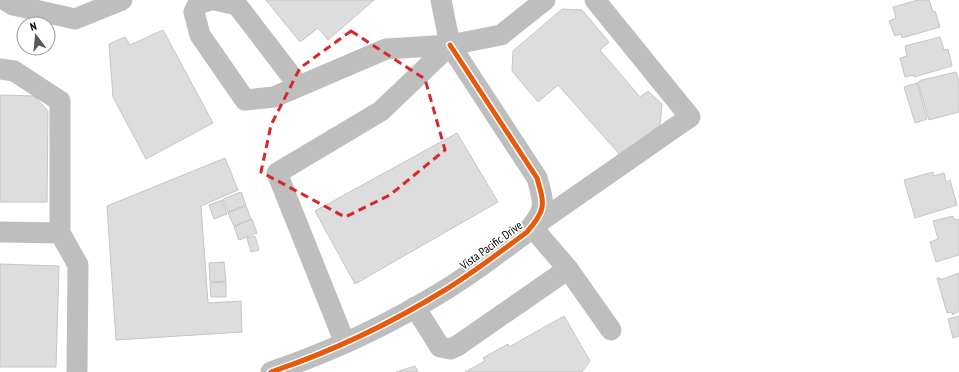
<svg xmlns="http://www.w3.org/2000/svg" width="959" height="372" font-family="'PT Sans Narrow',sans-serif">
	<style>
		.building { fill: #ddd; stroke: #c5c5c5 }
		.lines { fill: none; stroke-linecap: round; stroke-linejoin: round }
		.minor { stroke: #bebebe; stroke-width: 21 }
		.cycleway-casing { stroke: #fff; stroke-width: 8 }
		.cycleway { stroke: #e8590c; stroke-width: 5 }
		.marked { fill: none; stroke: #d62828; stroke-width: 3; stroke-dasharray: 8 5; stroke-linejoin: round }
		.labels { text-anchor: middle; dominant-baseline: central; stroke-width: 3.5; stroke-linejoin: round; paint-order: stroke }
		.street-label { font-size: 12px; fill: #000; stroke: #fff }
	</style>
	<rect width="100%" height="100%" fill="#fff"/>
	<!-- building -->
	<g class="building">
		<polygon points="266,0 374,0 328,40 318,28 300,42"/>
		<polygon points="918,0 929,0 933,12 935,11 940,27 902,38 901,34 895,36 889,21 896,18 893,7"/>
		<polygon points="562,9 582,10 609,42 600,50 640,97 648,91 662,104 660,125 621,156 558,85 538,102 512,71 513,51"/>
		<polygon points="163,30 213,123 146,159 113,97 109,44 125,37 130,45"/>
		<polygon points="940,37 944,50 948,49 952,66 914,77 913,75 905,77 900,58 907,56 905,46"/>
		<polygon points="956,72 959,81 959,112 929,120 918,82 922,80"/>
		<polygon points="917,83 927,119 915,123 904,87"/>
		<polygon points="0,95 34,96 48,111 47,202 0,202"/>
		<polygon points="457,133 498,202 355,284 315,211"/>
		<polygon points="225,158 238,190 201,206 208,303 241,301 242,332 116,340 107,206"/>
		<polygon points="933,172 934,176 944,173 946,182 950,180 957,205 915,218 904,180"/>
		<polygon points="241,192 246,205 228,212 223,199"/>
		<polygon points="222,200 227,214 214,219 209,205"/>
		<polygon points="246,206 251,219 234,226 228,213"/>
		<polygon points="953,216 955,220 959,219 959,255 936,262 930,242 938,239 933,221"/>
		<polygon points="252,219 257,233 239,240 234,227"/>
		<polygon points="255,236 259,250 251,252 247,238"/>
		<polygon points="224,262 226,281 210,282 209,263"/>
		<polygon points="0,264 59,266 56,367 0,367"/>
		<polygon points="959,273 959,310 958,312 952,315 952,312 947,313 937,278 940,278 940,280"/>
		<polygon points="226,282 226,297 211,297 210,283"/>
		<polygon points="564,316 590,361 582,372 465,372 485,361 483,358 508,344 509,347"/>
		<polygon points="959,316 959,336 953,338 948,319"/>
		<polygon points="415,366 418,372 396,372"/>
	</g>
	<g class="lines">
		<!-- minor -->
		<g class="minor">
			<polyline points="5,0 13,5 75,19 122,0"/>
			<polyline points="211,0 198,4 194,12 200,35 245,100 274,97 386,49 450,45 501,35 545,0"/>
			<polyline points="215,0 237,5 299,86"/>
			<polyline points="0,69 14,71 60,101 60,233 78,265 77,372"/>
			<polyline points="0,232 60,233"/>
			<polyline points="568,269 611,330"/>
			<polyline points="415,307 440,347 450,349 457,346 568,269 532,227 690,117 595,0"/>
			<polyline points="345,343 277,173 381,111 450,45"/>
			<path d="M271,372C333,351 390,324 445,290C473,273 500,252 527,232C546,210 545,205 537,178L450,45L441,0"/>
		</g>
		<defs>
			<path id="cycleway" d="M271,372C333,351 390,324 445,290C473,273 500,252 527,232C546,210 545,205 537,178L450,45"/>
		</defs>
		<!-- cycleway casing -->
		<use href="#cycleway" class="cycleway-casing"/>
		<!-- cycleway -->
		<use href="#cycleway" class="cycleway"/>
	</g>
	<!-- marked area -->
	<path class="marked" d="M351,31L425,79L445,150L390,195L345,217L261,172L271,125L300,68Z"/>
	<g class="labels">
		<!-- street labels -->
		<g class="street-label">
			<text transform="translate(491 245) rotate(-36)">Vista Pacific Drive</text>
		</g>
	</g>
	<!-- north arrow -->
	<g transform="translate(36 36) rotate(344)"><circle r="19" fill="#ffffff" stroke="#999999"/>
	<path d="M0-3L7 15L0 10L-7 15Z" fill="#595959"/>
	<text y="-6" font-size="11" font-weight="bold" text-anchor="middle" fill="#000000">N</text>
	</g>
</svg>
